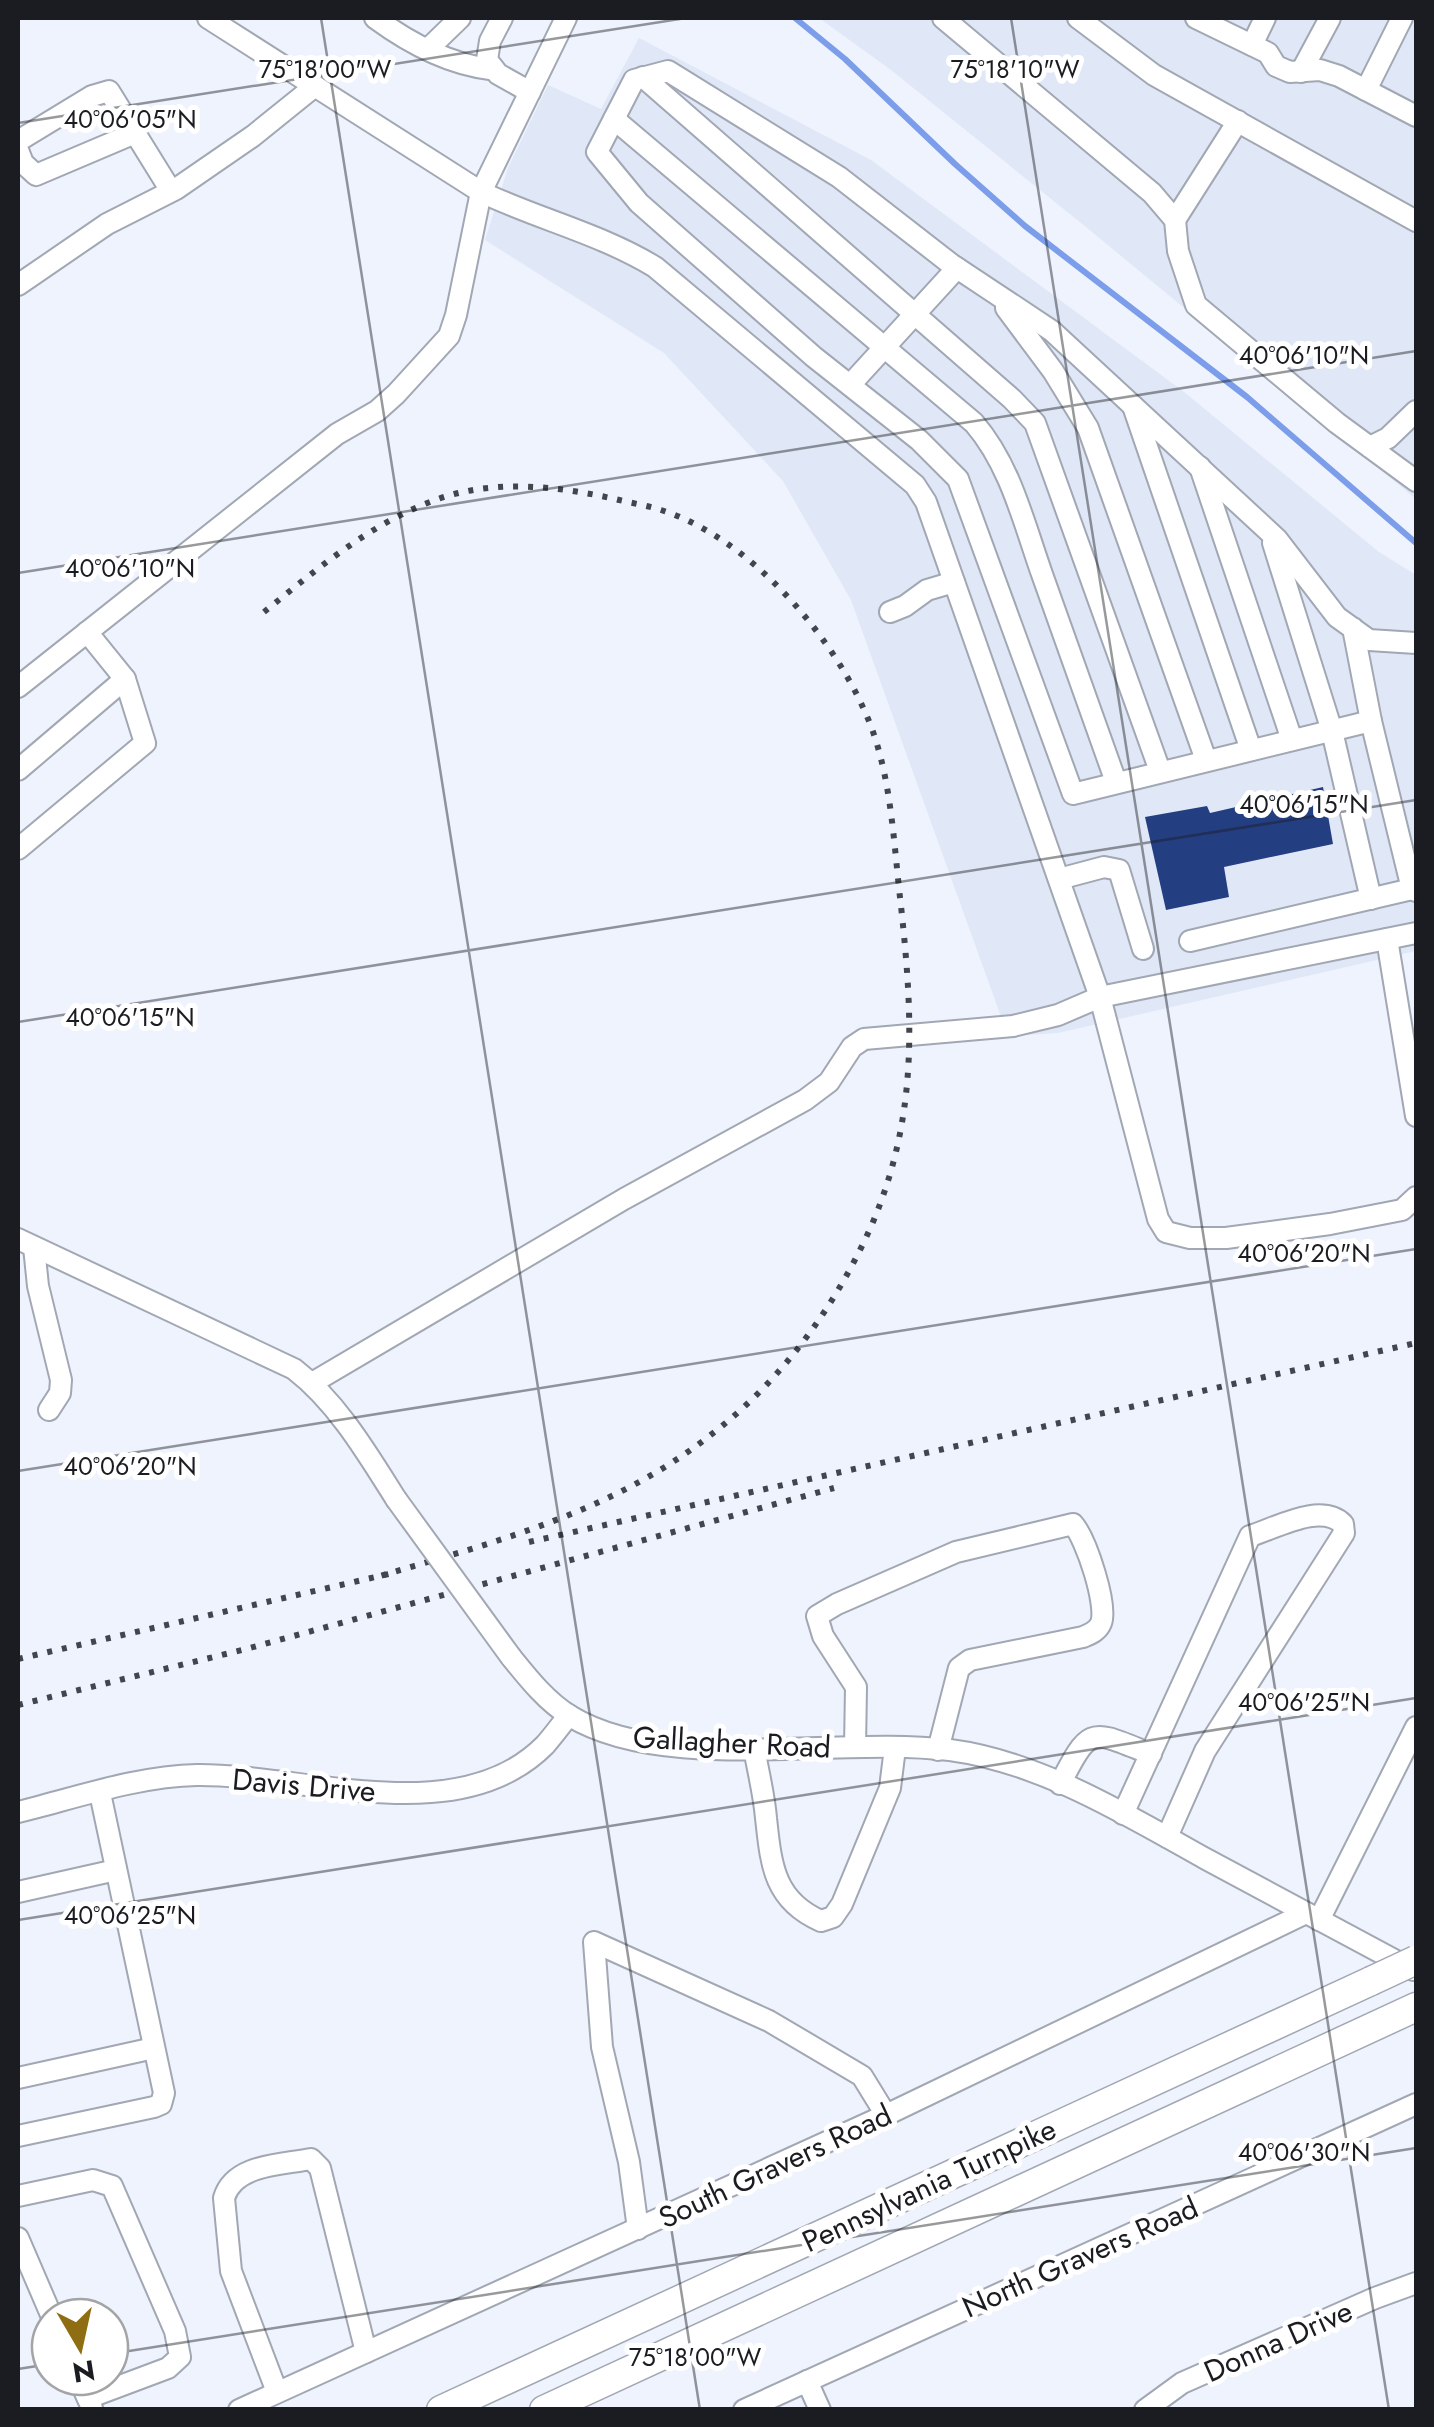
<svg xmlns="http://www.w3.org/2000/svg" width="1434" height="2427" font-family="Jost,sans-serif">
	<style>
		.built { fill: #e0e7f7 }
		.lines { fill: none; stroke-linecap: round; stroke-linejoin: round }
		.stream { stroke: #7c9dea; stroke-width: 6 }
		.building { fill: #243e82 }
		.minor-casing { stroke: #a1a7b3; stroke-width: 24 }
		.highway-casing { stroke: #a1a7b3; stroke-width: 31 }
		.minor { stroke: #fff; stroke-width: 20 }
		.highway { stroke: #fff; stroke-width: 28 }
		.rail { stroke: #42454b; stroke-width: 6; stroke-dasharray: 5 10; stroke-linecap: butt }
		.minor-bridge-casing { stroke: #a1a7b3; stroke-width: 24; stroke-linecap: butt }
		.highway-bridge-casing { stroke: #a1a7b3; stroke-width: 31; stroke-linecap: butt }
		.minor-bridge { stroke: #fff; stroke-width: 20 }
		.highway-bridge { stroke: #fff; stroke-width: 28 }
		.ticks { fill: none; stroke: #1a1c21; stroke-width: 2.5; stroke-opacity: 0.45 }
		.labels { text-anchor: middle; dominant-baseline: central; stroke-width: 10; stroke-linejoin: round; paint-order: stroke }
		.street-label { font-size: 30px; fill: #1a1c21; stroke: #fff }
		.ticks-label { font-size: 25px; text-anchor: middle; fill: #1a1c21; stroke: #fff; stroke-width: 10; stroke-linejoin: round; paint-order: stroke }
	</style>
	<rect width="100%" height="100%" fill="#eef3fd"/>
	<!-- built -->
	<g class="built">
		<polygon points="819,18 1416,18 1416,499 1086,227 891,70"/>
		<polygon points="639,38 871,160 1184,392 1379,552 1416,575 1416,951 1058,1033 1008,1036 851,600 783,481 664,353 485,240 508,168 548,85 601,109"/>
	</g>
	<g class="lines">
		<!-- stream -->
		<polyline class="stream" points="795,18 845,59 955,164 1025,226 1247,397 1416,543"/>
	</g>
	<!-- building -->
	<polygon class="building" points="1323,787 1333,844 1224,867 1229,897 1166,910 1145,817 1207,806 1210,813"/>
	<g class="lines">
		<defs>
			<g id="minor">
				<path d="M208,18L481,192C538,219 601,234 655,267L915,485L926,502L1100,997L1158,1219L1166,1232L1190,1238H1226L1330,1224L1402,1210L1416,1197"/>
				<path d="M375,18C409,43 448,64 490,69"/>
				<polyline points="502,18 490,41 487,60 498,74 530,92"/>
				<polyline points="943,18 1152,193 1175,220 1178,251 1196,305 1337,423 1416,481"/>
				<polyline points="1078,18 1154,75 1416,221"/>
				<polyline points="1196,18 1268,53 1276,66 1290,72 1320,70 1339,76 1416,116"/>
				<polyline points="1252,45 1265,18"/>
				<polyline points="428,49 460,18"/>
				<polyline points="1301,72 1330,18"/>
				<polyline points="643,77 1012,399 1035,423 1160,771"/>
				<polyline points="1366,90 1402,18"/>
				<path d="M614,119L974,423C1011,466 1024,524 1043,577C1067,645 1092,713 1116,782"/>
				<polyline points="18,141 92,96 109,91 171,191"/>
				<polyline points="18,150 23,163 36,175 135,133"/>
				<polyline points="1175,220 1238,121"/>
				<polyline points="18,285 107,224 176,189 253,136 315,86"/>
				<polyline points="1006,308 1053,371 1088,428 1206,760"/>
				<polyline points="850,385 957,268"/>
				<polyline points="1133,406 1251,750"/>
				<polyline points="1370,447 1388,438 1416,411"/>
				<polyline points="1200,467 1292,740"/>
				<polyline points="1273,543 1332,731 1371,899"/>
				<polyline points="890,612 905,606 927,590 954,582"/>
				<polyline points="1353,628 1371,721 1073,794 958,479 919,440 814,357 639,203 597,152 634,80 668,71 839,177 951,264 1052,331 1277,539 1337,617 1369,640 1416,643"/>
				<polyline points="18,687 337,434 377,411 396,394 449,336 456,315 481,192 566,18"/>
				<polyline points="1371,721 1412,889 1416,891"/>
				<polyline points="18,770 125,679"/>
				<polyline points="18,849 145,743 125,679 87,632"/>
				<polyline points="1059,879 1104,867 1119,870 1143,949"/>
				<polyline points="1387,939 1416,1116"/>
				<polyline points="1190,941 1412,889"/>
				<path d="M18,1239L294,1369C337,1402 367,1453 396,1499"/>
				<polyline points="34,1247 38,1286 61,1380 60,1393 49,1410"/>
				<polyline points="312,1383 624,1199 805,1100 829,1082 852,1047 864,1039 1013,1026 1058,1015 1100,997 1416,933"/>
				<path d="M511,1657C528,1678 546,1701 570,1716C665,1774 840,1736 950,1750C1041,1762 1127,1815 1206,1859C1275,1896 1344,1933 1413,1970"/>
				<path d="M855,1747L856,1687L823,1636L817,1616L837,1604L956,1552L1073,1524C1086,1539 1108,1605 1101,1623C1098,1631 1090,1634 1083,1637L970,1660L959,1668L938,1750"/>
				<path d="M754,1748C758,1771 764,1794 766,1818C771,1863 773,1900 821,1921L833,1917L842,1904L890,1788L895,1748"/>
				<path d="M1060,1784C1091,1724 1090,1730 1151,1754"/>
				<path d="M18,1812C75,1798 138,1776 197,1775C304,1774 459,1832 545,1745C553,1736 561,1725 569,1715"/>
				<path d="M1123,1814L1250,1536C1276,1528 1321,1502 1343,1524L1344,1533L1205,1751L1167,1837"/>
				<polyline points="18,1892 116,1870"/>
				<polyline points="1319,1920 1416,1727"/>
				<polyline points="18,2078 154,2048"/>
				<polyline points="18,2136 154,2107 161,2104 164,2093 100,1793"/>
				<polyline points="18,2196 93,2180 112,2186 175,2331 180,2357 168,2368 88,2398"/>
				<polyline points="638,2229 629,2162 602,2047 594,1942 769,2021 862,2076 886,2115"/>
				<polyline points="18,2238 52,2317"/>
				<polyline points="78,2377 92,2408"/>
				<polyline points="807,2381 820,2410"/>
				<path d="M277,2392L231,2271L224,2198C234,2164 281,2165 311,2159L320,2168L366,2352"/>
				<polyline points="239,2410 886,2115 1306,1913"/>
				<polyline points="744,2410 1416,2104"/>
				<polyline points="1145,2410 1182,2383 1375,2298 1416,2283"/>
			</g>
			<g id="highway">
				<polyline points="441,2410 1371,1981"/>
				<polyline points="544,2410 1416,2007"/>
			</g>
		</defs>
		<!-- minor casing -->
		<use href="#minor" class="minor-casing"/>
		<!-- highway casing -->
		<use href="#highway" class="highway-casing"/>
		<!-- minor -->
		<use href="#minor" class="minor"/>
		<!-- highway -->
		<use href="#highway" class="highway"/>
		<!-- rail -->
		<g class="rail">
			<path d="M264,612C317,569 372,522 438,499C495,479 557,486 615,499C630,503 646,505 661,510C751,538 840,642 872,729C892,784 894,848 901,906C913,1018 918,1114 873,1222C837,1305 781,1382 708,1437C612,1512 495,1542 380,1576"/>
			<polyline points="529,1542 1416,1343"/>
			<polyline points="18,1659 393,1573"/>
			<polyline points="18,1705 246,1649 834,1488"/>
		</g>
		<defs>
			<polyline id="minor-bridge" points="396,1499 511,1657"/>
			<polyline id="highway-bridge" points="1371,1981 1416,1960"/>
		</defs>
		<!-- minor-bridge casing -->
		<use href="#minor-bridge" class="minor-bridge-casing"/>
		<!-- highway-bridge casing -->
		<use href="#highway-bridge" class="highway-bridge-casing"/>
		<!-- minor-bridge -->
		<use href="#minor-bridge" class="minor-bridge"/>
		<!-- highway-bridge -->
		<use href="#highway-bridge" class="highway-bridge"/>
	</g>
	<!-- ticks -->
	<path class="ticks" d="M321,18L700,2410M1011,18L1389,2410M18,123L686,18M18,573L1416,351M18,1022L1416,800M18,1471L1416,1249M18,1920L1416,1698M110,2354L1416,2148M18,2369L50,2364"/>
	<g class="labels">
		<!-- street labels -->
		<g class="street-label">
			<text transform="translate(732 1742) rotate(3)">Gallagher Road</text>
			<text transform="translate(304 1785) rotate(5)">Davis Drive</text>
			<text transform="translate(775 2166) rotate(-25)">South Gravers Road</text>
			<text transform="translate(929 2185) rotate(-25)">Pennsylvania Turnpike</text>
			<text transform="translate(1080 2257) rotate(-24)">North Gravers Road</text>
			<text transform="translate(1278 2341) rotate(-24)">Donna Drive</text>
		</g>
	</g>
	<g class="ticks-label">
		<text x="325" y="78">75°18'00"W</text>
		<text x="1015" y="78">75°18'10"W</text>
		<text x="130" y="128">40°06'05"N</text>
		<text x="1304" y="364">40°06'10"N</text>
		<text x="130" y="577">40°06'10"N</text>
		<text x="1304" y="813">40°06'15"N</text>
		<text x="130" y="1026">40°06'15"N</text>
		<text x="1304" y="1262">40°06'20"N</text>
		<text x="130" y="1475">40°06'20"N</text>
		<text x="1304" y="1711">40°06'25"N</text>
		<text x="130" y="1924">40°06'25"N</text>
		<text x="1304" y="2161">40°06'30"N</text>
		<text x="695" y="2366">75°18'00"W</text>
	</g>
	<!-- border -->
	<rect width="1434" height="2427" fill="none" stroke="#1a1c21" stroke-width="40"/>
	<!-- north arrow -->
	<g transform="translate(80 2347) rotate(171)"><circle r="48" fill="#ffffff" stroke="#a3a4a6" stroke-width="2.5"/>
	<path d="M0-8L18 38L0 25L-18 38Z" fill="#8f6d12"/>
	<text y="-15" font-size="28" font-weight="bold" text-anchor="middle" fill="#1a1c21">N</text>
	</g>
</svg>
